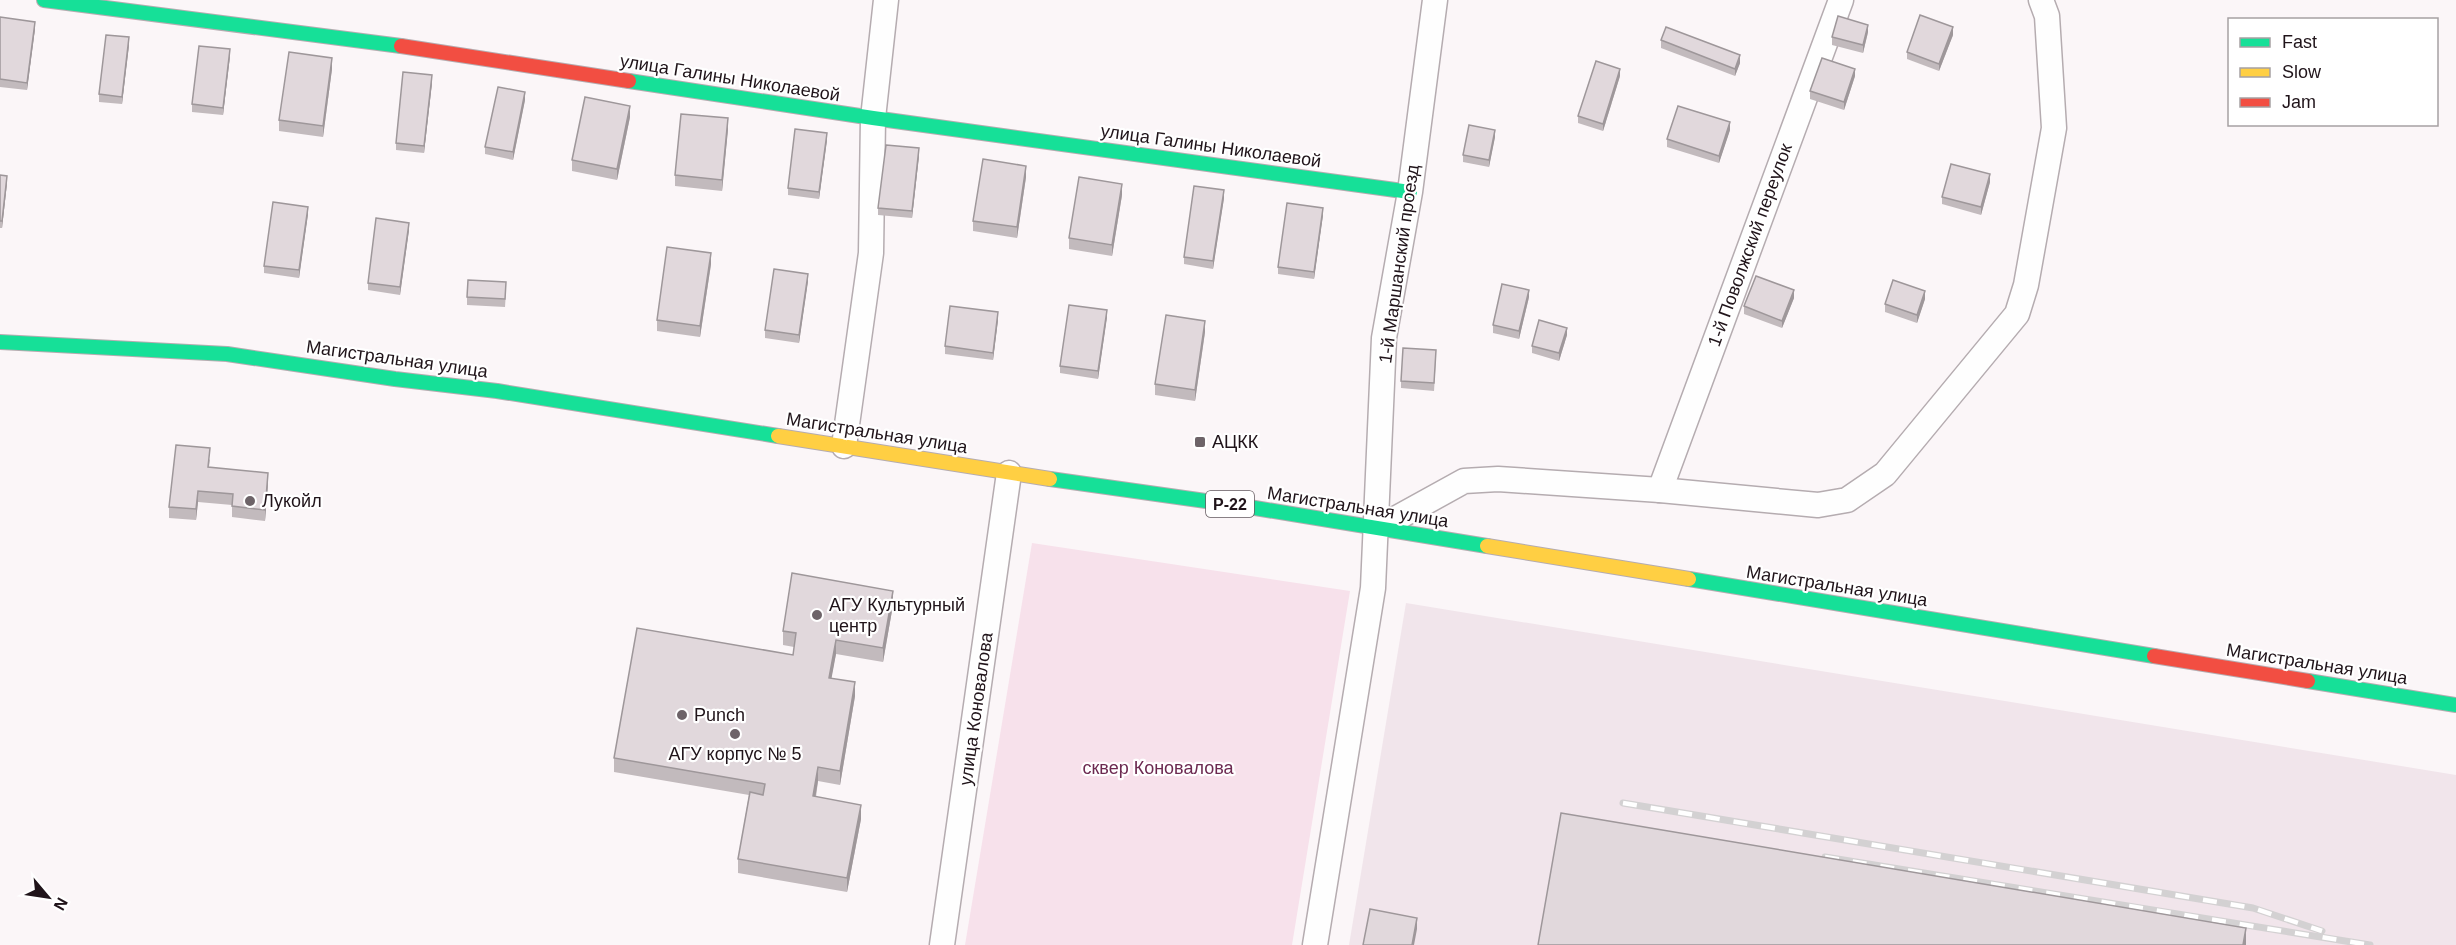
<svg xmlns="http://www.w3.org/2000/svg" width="2456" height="945" font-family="Arial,sans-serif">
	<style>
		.built { fill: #f1e5eb }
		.green { fill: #f7e1eb }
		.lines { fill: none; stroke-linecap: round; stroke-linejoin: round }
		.street-casing { stroke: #b5acb0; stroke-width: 27 }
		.fast-casing { stroke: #b5acb0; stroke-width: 16 }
		.slow-casing { stroke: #b5acb0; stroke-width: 16 }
		.jam-casing { stroke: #b5acb0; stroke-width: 16 }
		.street { stroke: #fefefe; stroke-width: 24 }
		.fast { stroke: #16e098; stroke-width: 14 }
		.slow { stroke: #ffcf43; stroke-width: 14 }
		.jam { stroke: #f24e42; stroke-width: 14 }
		.rail-casing { stroke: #d3d1d2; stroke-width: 7 }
		.rail { stroke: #fff; stroke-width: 4.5; stroke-dasharray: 14; stroke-linecap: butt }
		.wall { fill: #c2babd }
		.shaded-wall { fill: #9e979a }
		.building { fill: #e1d8dc; stroke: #9e979a; stroke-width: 1.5 }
		.poi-dot { fill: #6d6368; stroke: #fff; stroke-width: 2 }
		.labels { text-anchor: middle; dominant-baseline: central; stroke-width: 4.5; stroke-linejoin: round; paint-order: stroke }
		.shield { fill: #fff; stroke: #635a5f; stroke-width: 1.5 }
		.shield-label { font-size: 16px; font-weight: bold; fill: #20141a }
		.street-label { font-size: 18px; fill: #20141a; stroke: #fff }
		.poi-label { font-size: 18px; fill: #20141a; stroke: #fff; text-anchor: start }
		.park-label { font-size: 18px; fill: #6c2950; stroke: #fff }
	</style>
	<rect width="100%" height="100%" fill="#fbf6f8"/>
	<!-- built -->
	<polygon class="built" points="1406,603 2456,775 2456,945 1349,945"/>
	<!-- green -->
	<polygon class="green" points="1032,543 1350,591 1292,945 965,945"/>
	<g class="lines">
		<defs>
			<g id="street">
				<polyline points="844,446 871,253 873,118 886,0"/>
				<polyline points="1660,490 1841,0"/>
				<polyline points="1377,529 1464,481 1498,479 1660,490 1818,505 1847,500 1885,474 2017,314 2026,285 2054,128 2047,16 2041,0"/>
				<polyline points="942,945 1009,473"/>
				<polyline points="1315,945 1373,588 1384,338 1410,192 1435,0"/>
			</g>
			<g id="fast">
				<polyline points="44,0 401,46"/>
				<polyline points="629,81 873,118 1410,192"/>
				<polyline points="0,342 227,354 395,379 497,391 778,436"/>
				<polyline points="1050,479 1255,508 1487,546"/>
				<polyline points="1689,579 2154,656"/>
				<polyline points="2308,681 2456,705"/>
			</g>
			<g id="slow">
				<polyline points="778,436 1050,479"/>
				<polyline points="1487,546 1689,579"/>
			</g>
			<g id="jam">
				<polyline points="401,46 629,81"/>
				<polyline points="2154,656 2308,681"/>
			</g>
		</defs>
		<!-- street casing -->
		<use href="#street" class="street-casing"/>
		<!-- fast casing -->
		<use href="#fast" class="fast-casing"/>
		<!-- slow casing -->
		<use href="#slow" class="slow-casing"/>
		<!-- jam casing -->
		<use href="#jam" class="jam-casing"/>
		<!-- street -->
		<use href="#street" class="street"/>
		<!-- fast -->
		<use href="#fast" class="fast"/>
		<!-- slow -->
		<use href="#slow" class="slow"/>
		<!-- jam -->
		<use href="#jam" class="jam"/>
		<defs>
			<g id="rail">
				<polyline points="1623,803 2253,908 2322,931"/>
				<polyline points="1825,857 2370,945"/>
			</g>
		</defs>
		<!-- rail casing -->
		<use href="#rail" class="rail-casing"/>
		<!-- rail -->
		<use href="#rail" class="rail"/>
	</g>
	<!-- wall -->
	<g class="wall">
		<polygon points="0,17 35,29 27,90 0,87"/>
		<polygon points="1868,32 1863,53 1832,45 1832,37"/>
		<polygon points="1953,35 1939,71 1907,59 1907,52"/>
		<polygon points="1661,40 1740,63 1735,76 1661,48"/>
		<polygon points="129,45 122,104 99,102 99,94"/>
		<polygon points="230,56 223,115 192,112 192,104"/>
		<polygon points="332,69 323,137 279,131 279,120"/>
		<polygon points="1620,76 1603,131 1578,123 1578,116"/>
		<polygon points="1855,76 1844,110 1810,99 1810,91"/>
		<polygon points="432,83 424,153 396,150 396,143"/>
		<polygon points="525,100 513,160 485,154 485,147"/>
		<polygon points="630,117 617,180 572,171 572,160"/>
		<polygon points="728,129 722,191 675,186 675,175"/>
		<polygon points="1730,130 1719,163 1667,147 1667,139"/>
		<polygon points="1495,137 1489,167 1463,162 1463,155"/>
		<polygon points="827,140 819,199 788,195 788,188"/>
		<polygon points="919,156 912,218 878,215 878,208"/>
		<polygon points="0,175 7,183 2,228 0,228"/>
		<polygon points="1026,177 1017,238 973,231 973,221"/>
		<polygon points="1990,182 1981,215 1942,204 1942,197"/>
		<polygon points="1122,195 1112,256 1069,249 1069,238"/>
		<polygon points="1224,198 1213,269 1184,264 1184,257"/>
		<polygon points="308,214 299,278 264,273 264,266"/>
		<polygon points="1323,215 1314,279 1278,274 1278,267"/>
		<polygon points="409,230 400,295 368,290 368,283"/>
		<polygon points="711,264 700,337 657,331 657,320"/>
		<polygon points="808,281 799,343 765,338 765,330"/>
		<polygon points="506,290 505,307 467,305 467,297"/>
		<polygon points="1529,297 1519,339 1493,333 1493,325"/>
		<polygon points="1794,298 1782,328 1744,314 1744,306"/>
		<polygon points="1925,299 1917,323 1885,312 1885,304"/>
		<polygon points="1107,317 1098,379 1060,373 1060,366"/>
		<polygon points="998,320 993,360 945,354 945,346"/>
		<polygon points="1205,332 1195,401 1155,395 1155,384"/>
		<polygon points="1567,335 1559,361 1532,353 1532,346"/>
		<polygon points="1436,358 1434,391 1401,388 1401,381"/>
		<polygon points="210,459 209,467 268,483 265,521 232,517 232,505 198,502 196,520 169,518 169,507"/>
		<polygon points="893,605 883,662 836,654 831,678 855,696 840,785 818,781 816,797 861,819 847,892 738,873 738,859 749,795 614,772 614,758 793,655 794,647 783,645 783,631"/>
	</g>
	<!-- shaded-wall -->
	<g class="shaded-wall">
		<polygon points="35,22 35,29 27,90 27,83"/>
		<polygon points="1868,25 1868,32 1863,53 1863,45"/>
		<polygon points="1953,27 1953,35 1939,71 1939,64"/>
		<polygon points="129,37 129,45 122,104 122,97"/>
		<polygon points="230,49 230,56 223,115 223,108"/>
		<polygon points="1740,55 1740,63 1735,76 1735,69"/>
		<polygon points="332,58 332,69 323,137 323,126"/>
		<polygon points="1620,69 1620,76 1603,131 1603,124"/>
		<polygon points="1855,69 1855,76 1844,110 1844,102"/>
		<polygon points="432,75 432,83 424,153 424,146"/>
		<polygon points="525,92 525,100 513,160 513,152"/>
		<polygon points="630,106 630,117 617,180 617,169"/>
		<polygon points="728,118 728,129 722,191 722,180"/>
		<polygon points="1730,122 1730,130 1719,163 1719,156"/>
		<polygon points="1495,130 1495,137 1489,167 1489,160"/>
		<polygon points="827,133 827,140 819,199 819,192"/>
		<polygon points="919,148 919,156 912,218 912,211"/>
		<polygon points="1026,166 1026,177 1017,238 1017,227"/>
		<polygon points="1990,174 1990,182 1981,215 1981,207"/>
		<polygon points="7,176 7,183 2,228 2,221"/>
		<polygon points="1122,184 1122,195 1112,256 1112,245"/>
		<polygon points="1224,190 1224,198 1213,269 1213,261"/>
		<polygon points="308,207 308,214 299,278 299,270"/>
		<polygon points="1323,208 1323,215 1314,279 1314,272"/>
		<polygon points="409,223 409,230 400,295 400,287"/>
		<polygon points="711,253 711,264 700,337 700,326"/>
		<polygon points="808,274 808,281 799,343 799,335"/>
		<polygon points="1529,290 1529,297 1519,339 1519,331"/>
		<polygon points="1794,290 1794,298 1782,328 1782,321"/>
		<polygon points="1925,291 1925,299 1917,323 1917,315"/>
		<polygon points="1107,310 1107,317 1098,379 1098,371"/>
		<polygon points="998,312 998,320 993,360 993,353"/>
		<polygon points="1205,321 1205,332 1195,401 1195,390"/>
		<polygon points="1567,328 1567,335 1559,361 1559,353"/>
		<polygon points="268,473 268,483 265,521 265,510"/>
		<polygon points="198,491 198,502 196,520 196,509"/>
		<polygon points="893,591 893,605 883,662 883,648"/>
		<polygon points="836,640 836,654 829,692 829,678"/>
		<polygon points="855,682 855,696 840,785 840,771"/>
		<polygon points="818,767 818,781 813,811 813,796"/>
		<polygon points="861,805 861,819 847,892 847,878"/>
		<polygon points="1417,918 1417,929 1414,945 1412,945"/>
		<polygon points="2246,928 2246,945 2243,945"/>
	</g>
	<!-- building -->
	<g class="building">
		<polygon points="1920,15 1953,27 1939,64 1907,52"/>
		<polygon points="1838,16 1868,25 1863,45 1832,37"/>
		<polygon points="0,17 35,22 27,83 0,79"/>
		<polygon points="1666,27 1740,55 1735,69 1661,40"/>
		<polygon points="106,35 129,37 122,97 99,94"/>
		<polygon points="199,46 230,49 223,108 192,104"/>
		<polygon points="289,52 332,58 323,126 279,120"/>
		<polygon points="1822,58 1855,69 1844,102 1810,91"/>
		<polygon points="1596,61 1620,69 1603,124 1578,116"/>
		<polygon points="403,72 432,75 424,146 396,143"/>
		<polygon points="498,87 525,92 513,152 485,147"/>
		<polygon points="585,97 630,106 617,169 572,160"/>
		<polygon points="1678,106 1730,122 1719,156 1667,139"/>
		<polygon points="681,114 728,118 722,180 675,175"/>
		<polygon points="1469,125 1495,130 1489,160 1463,155"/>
		<polygon points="795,129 827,133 819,192 788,188"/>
		<polygon points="886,145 919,148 912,211 878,208"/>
		<polygon points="983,159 1026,166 1017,227 973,221"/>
		<polygon points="1951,164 1990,174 1981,207 1942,197"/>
		<polygon points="0,175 7,176 2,221 0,221"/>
		<polygon points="1079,177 1122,184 1112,245 1069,238"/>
		<polygon points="1194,186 1224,190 1213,261 1184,257"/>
		<polygon points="273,202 308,207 299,270 264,266"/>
		<polygon points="1287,203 1323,208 1314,272 1278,267"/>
		<polygon points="376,218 409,223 400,287 368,283"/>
		<polygon points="667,247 711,253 700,326 657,320"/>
		<polygon points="774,269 808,274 799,335 765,330"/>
		<polygon points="1756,276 1794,290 1782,321 1744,306"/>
		<polygon points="468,280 506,282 505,299 467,297"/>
		<polygon points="1893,280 1925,291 1917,315 1885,304"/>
		<polygon points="1502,284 1529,290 1519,331 1493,325"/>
		<polygon points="1069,305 1107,310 1098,371 1060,366"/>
		<polygon points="950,306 998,312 993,353 945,346"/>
		<polygon points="1166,315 1205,321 1195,390 1155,384"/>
		<polygon points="1539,320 1567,328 1559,353 1532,346"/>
		<polygon points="1403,348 1436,350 1434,383 1401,381"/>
		<polygon points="176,445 210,448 208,467 268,473 265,510 232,506 233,494 198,491 196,509 169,507"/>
		<polygon points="792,573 893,591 883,648 836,640 829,678 855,682 840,771 818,767 813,796 861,805 847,878 738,859 750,792 763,795 765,784 614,758 637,628 793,655 796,633 783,631"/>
		<polygon points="1561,813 2246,928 2243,945 1538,945"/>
		<polygon points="1370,909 1417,918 1412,945 1363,945"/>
	</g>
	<!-- markers -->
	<g class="poi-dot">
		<rect x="1194" y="436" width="12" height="12" rx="3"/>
		<circle cx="250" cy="501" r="6"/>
		<circle cx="817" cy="615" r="6"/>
		<circle cx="682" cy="715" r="6"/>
		<circle cx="735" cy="734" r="6"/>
	</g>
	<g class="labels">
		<!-- shield labels -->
		<rect class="shield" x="1206" y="491" width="48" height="26" rx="4.5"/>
		<g class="shield-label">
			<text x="1230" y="504">Р-22</text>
		</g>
		<!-- street labels -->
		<g class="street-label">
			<text transform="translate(730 78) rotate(9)">улица Галины Николаевой</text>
			<text transform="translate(1211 146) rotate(8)">улица Галины Николаевой</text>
			<text transform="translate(1750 245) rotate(-70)">1-й Поволжский переулок</text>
			<text transform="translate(1399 264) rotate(-82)">1-й Маршанский проезд</text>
			<text transform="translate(397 359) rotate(8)">Магистральная улица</text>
			<text transform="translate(877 433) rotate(9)">Магистральная улица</text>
			<text transform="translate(1358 507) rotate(9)">Магистральная улица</text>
			<text transform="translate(1837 586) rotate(9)">Магистральная улица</text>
			<text transform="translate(2317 664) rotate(9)">Магистральная улица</text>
			<text transform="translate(976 709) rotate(-82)">улица Коновалова</text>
		</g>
		<!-- poi labels -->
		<g class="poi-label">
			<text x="1212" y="442">АЦКК</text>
			<text x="262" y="501">Лукойл</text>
			<text x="829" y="605">АГУ Культурный<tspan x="829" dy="21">центр</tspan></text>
			<text x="694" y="715">Punch</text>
			<text x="735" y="754" text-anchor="middle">АГУ корпус № 5</text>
		</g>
		<!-- park labels -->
		<g class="park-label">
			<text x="1158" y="768">сквер Коновалова</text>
		</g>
	</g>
	<!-- legend -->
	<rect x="2228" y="18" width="210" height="108" fill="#ffffff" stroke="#a6a1a3" stroke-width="1.5"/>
	<rect x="2240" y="38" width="30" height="9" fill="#16e098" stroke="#a6a1a3" stroke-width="1.5"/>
	<text x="2282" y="48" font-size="18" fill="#20141a">Fast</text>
	<rect x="2240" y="68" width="30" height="9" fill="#ffcf43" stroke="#a6a1a3" stroke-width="1.5"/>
	<text x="2282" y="78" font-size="18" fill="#20141a">Slow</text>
	<rect x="2240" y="98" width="30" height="9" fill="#f24e42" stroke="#a6a1a3" stroke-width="1.5"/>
	<text x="2282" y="108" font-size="18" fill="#20141a">Jam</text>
	<!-- north arrow -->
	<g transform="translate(48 897) rotate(119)" stroke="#ffffff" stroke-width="4.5" paint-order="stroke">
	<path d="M0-4.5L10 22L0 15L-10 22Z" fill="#20141a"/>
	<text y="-9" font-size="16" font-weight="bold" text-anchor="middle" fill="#20141a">N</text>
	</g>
</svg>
